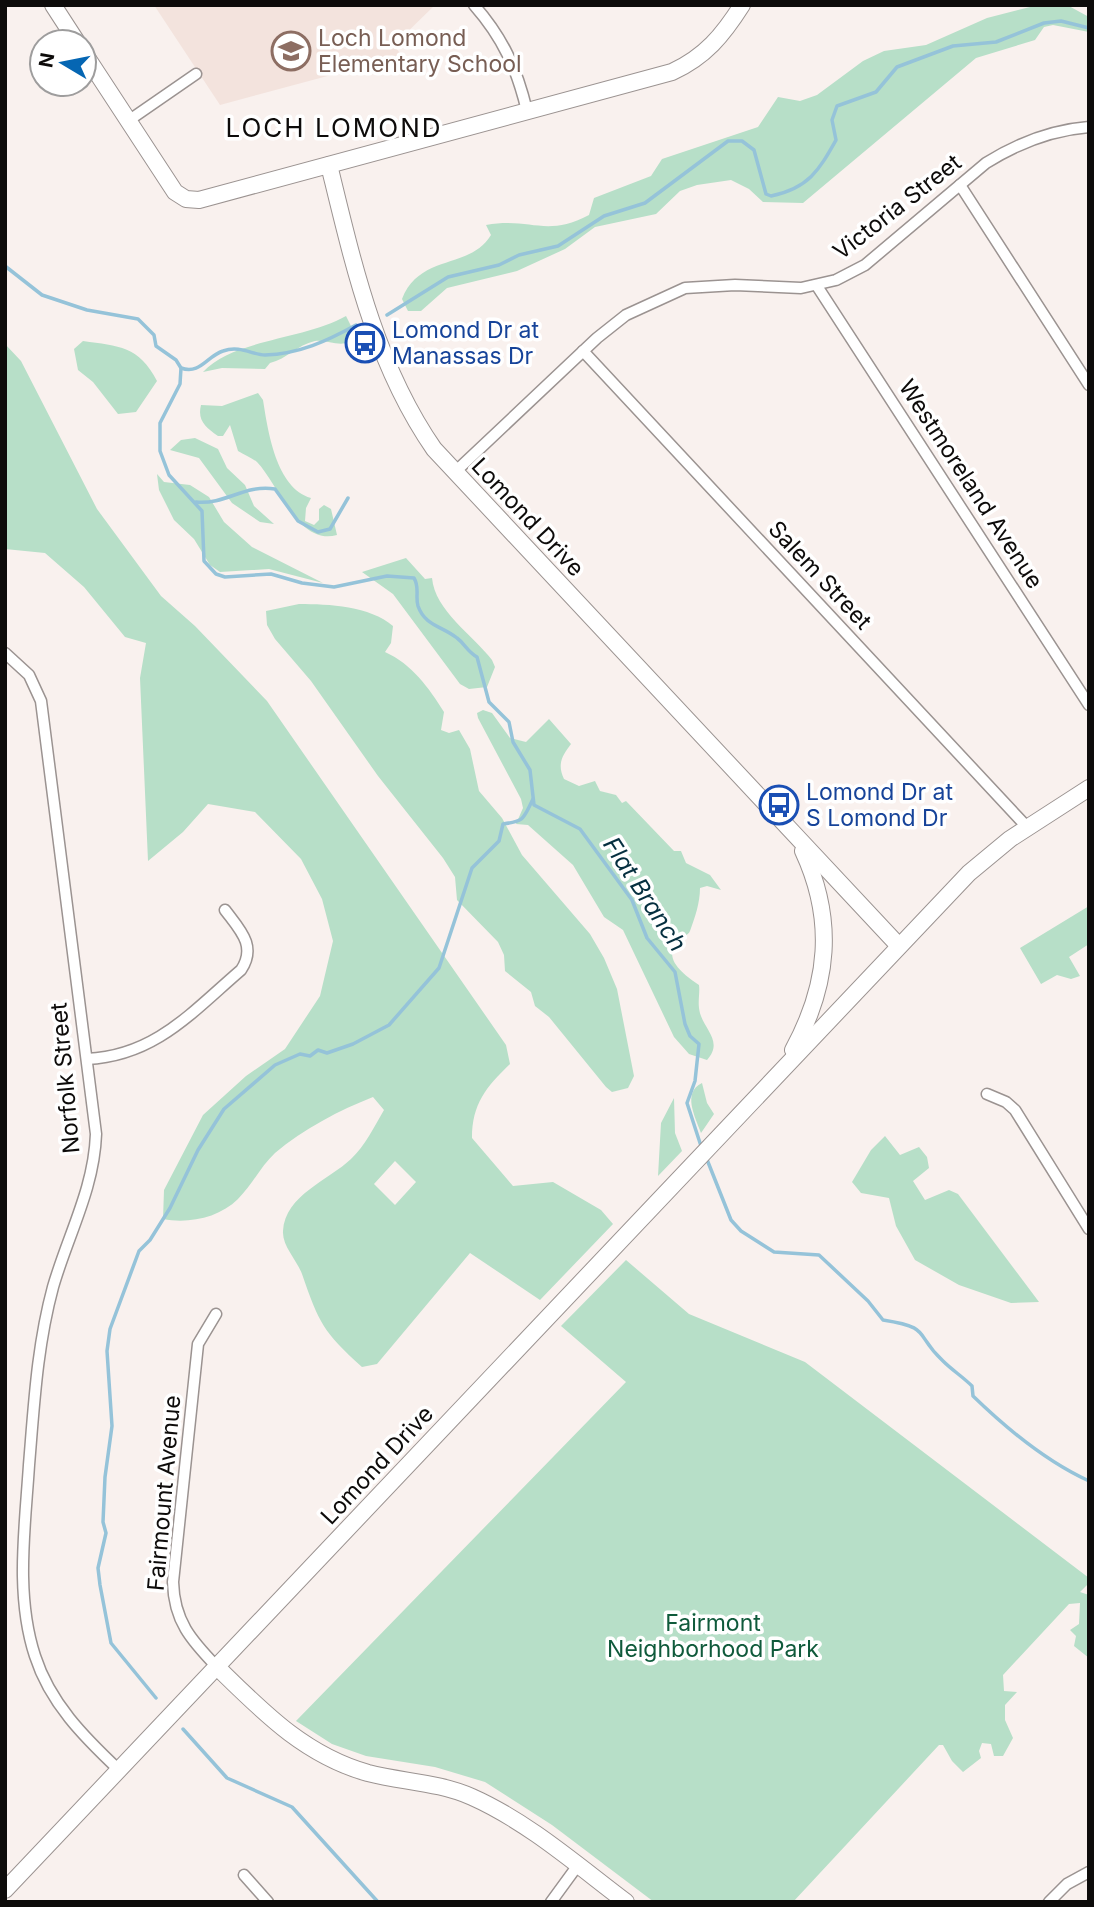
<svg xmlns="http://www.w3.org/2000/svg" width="1094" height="1907" font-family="Inter,sans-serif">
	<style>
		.built { fill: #f3e3dd }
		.green { fill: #b7dfc8; fill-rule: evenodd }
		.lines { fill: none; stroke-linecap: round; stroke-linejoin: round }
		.stream { stroke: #95c3d9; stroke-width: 3.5 }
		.street-casing { stroke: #9b9391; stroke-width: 13 }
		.secondary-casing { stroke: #9b9391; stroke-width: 18 }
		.street { stroke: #fff; stroke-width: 10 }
		.secondary { stroke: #fff; stroke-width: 16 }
		.labels { text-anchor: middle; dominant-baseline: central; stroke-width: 7; stroke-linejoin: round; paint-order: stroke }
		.education-label { font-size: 23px; fill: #785e54; stroke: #fff; text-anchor: start }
		.street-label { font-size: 23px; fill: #0d0b0a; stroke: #fff }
		.transit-label { font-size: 23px; fill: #164399; stroke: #fff; text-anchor: start }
		.park-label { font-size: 23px; fill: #0f5a3b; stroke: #fff }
		.water-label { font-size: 24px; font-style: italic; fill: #052f3f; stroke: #fff }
		.quarter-label { font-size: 26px; letter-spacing: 2px; fill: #0d0b0a; stroke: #fff }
	</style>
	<rect width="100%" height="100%" fill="#f9f1ee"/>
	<!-- built -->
	<polygon class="built" points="154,5 435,5 394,45 402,56 220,105"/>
	<!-- green -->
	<g class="green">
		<path d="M1038,5H1067L1089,17V32L1053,25L1044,27L1035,40L976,58L803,203L763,202L749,189L731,180L697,185L680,191L656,214L595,227L565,249L517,271L447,288L421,311H408L402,299C420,253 470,270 491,235L486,225C531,217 545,238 589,215L594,198L651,176L662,159L758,127L778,97L800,101L817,95L863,61L884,51L926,45L987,18Z"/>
		<path d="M346,316L356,336C345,351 329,339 315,341C297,345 287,359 270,363L265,369L222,368L203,372C233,339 304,340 346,316Z"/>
		<path d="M83,341C119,346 139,346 157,381L136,412L118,414L93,382L78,370L74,349Z"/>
		<path d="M5,344L21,361L97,509L161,596L195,626L267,701L506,1045L510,1064C486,1087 472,1104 472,1138L513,1186L553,1182L601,1210L613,1224L540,1300L470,1253L377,1364L362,1367C323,1332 319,1323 302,1274C297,1260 282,1246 283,1231C285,1195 329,1180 351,1159C365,1146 374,1127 384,1110L373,1097C340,1110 303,1129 275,1153C261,1166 252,1185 238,1199C219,1218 188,1224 163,1219L164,1190L203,1115L246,1076L285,1049L320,996L333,941L322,899L301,859L255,812L208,804L183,832L148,861L140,678L146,643L125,637L84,587L45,553L5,549ZM395,1161L416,1182L395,1205L374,1184Z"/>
		<path d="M258,393L263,400C268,431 276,488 311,498L306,508L305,521L314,525L319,520V509L324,505L331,509L337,535C298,546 279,485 257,462C252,458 245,455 238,451L230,425L223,436H218C206,427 197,421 201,405L222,406Z"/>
		<polygon points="195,438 218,449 227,468 245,485 254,506 274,524 260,522 232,503 199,458 170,450 181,440"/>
		<polygon points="157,474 164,482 190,485 209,497 224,522 252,547 323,583 269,569 220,572 210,565 194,539 174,520 159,490"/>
		<path d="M406,558L425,579L432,578C435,611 473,635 492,660L495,667L487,687L469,689L460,684L393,594L362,572Z"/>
		<path d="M299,604C329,604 370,606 393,626L391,643L385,652C412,664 429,688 444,712L441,730L449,733L459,730L470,749L479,791L502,818L522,855L590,934L604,958L617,989L634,1076L628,1088L612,1092L606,1087L549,1017L535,1006L531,992L505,971L504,955L498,942L457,900L455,877L443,858L378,776L311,681L275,639L267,625L266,611Z"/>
		<path d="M483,710L492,713L510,738L526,742L549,719L571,744C562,756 557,764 564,779L579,786L595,781L600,791L616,795L622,803L626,801L674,851H681L686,863L710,875L721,890L707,886L700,888C700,903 695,917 690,931C688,936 681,937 677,941C662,960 685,975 699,985C700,992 698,1000 699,1008C701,1028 725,1040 707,1060L689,1054L674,1037L623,930L604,917L573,865L528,825L516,824L523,808L521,799L478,718L477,713Z"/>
		<polygon points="1089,906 1089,944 1069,957 1080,976 1071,979 1057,975 1041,984 1020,948"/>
		<path d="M702,1083L707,1103L714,1114L701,1133C695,1116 682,1093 702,1083Z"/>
		<polygon points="674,1098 675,1133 682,1151 658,1176 661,1123"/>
		<polygon points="885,1136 900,1155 919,1147 927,1157 929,1168 913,1181 925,1200 949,1190 958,1194 1039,1302 1011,1303 959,1285 915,1260 896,1226 889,1198 861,1193 852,1182 871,1150"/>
		<polygon points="626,1260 689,1314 805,1362 1089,1578 1089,1583 1080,1592 1089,1595 1089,1658 1074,1646 1076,1636 1070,1630 1079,1624 1080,1603 1069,1604 1003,1675 1004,1691 1017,1692 1005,1705 1005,1720 1013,1738 1003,1756 994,1756 991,1744 982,1743 979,1751 981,1758 963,1772 952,1761 943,1745 939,1745 793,1902 654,1902 552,1825 485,1782 435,1767 366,1756 332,1744 296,1721 626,1382 561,1326"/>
	</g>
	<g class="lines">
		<!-- stream -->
		<g class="stream">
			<path d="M5,266L42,295L87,310L138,319L154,335L156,346L176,360L181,368L180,384L160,423V451L169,475L202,511L204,561L216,574L225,577L271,574L302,583L334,587L387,576L414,578C420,588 415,596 418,606C425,626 442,626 457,638C465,644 467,651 477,657L489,702L509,722L513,742L530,770L534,805L580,829L632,900L647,938L675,972L685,1024L690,1036L699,1044L695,1081L687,1103L701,1146"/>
			<path d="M387,315L448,277L499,265L519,255L558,246L604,216L645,203L728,141H742L754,150L766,194L771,196C809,188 819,170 836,140L832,120L837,106L876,92L897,67L953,46L996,42L1044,23L1061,21L1089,28"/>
			<path d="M181,368C200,375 207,356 223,351C240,345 253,355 265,355C299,354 327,341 356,325"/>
			<path d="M196,502C226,505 244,484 275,489L298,521L318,532L330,529L348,498"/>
			<path d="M706,1157L731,1220L741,1231L774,1252L819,1255L868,1301L883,1320C933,1328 913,1333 943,1361C952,1370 963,1377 972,1386L973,1396C1007,1429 1045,1461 1089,1481"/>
			<path d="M156,1698L111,1643L100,1585L98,1568L106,1533L103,1522L105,1477L112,1426L107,1351L110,1329L139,1251L150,1240L170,1208L198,1150L224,1109L275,1065L300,1054L310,1056L318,1050L327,1053L353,1044L389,1025L439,968L472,868L499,841L503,824C525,821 523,819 533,799"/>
			<polyline points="183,1729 227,1778 292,1807 378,1902"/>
		</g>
		<defs>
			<g id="street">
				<path d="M474,5C503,38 517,69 527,111"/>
				<polyline points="128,121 196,74"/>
				<polyline points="960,185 1089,385"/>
				<polyline points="817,286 1089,705"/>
				<polyline points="583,351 1027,827"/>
				<path d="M455,472L597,338L626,315L685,288L735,285L801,288L836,280L865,265L986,163C1018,143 1051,130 1089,127"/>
				<path d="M5,653L29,675L41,701L96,1134C94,1189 68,1235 53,1287C37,1346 34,1405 29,1465C25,1528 15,1595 35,1656C50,1703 84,1737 119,1770"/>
				<path d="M87,1059C155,1056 192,1012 241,970C257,946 240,930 225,910"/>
				<polyline points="987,1094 1006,1102 1015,1110 1089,1229"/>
				<path d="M216,1314L198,1344L173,1582C174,1621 191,1640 217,1667"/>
				<polyline points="244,1875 268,1902"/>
				<polyline points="551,1902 578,1865"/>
				<polyline points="1049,1902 1067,1884 1089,1872"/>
			</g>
			<g id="secondary">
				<polyline points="53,5 77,42"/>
				<path d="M84,53L175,192L186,199L199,200L672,72C705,57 723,35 742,5"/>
				<path d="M329,165C353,263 375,364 434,449L899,946"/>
				<path d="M793,1050C829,984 835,920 803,851"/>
				<path d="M217,1667C262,1711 304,1755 368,1773C403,1782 438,1782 472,1797C528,1822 577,1865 626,1902"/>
				<polyline points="5,1890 969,873 1010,839 1089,788"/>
			</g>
		</defs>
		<!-- street casing -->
		<use href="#street" class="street-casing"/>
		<!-- secondary casing -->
		<use href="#secondary" class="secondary-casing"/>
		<!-- street -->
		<use href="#street" class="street"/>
		<!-- secondary -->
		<use href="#secondary" class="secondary"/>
	</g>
	<!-- icons -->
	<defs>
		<symbol id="school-ring" viewBox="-11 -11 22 22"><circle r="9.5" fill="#fff" stroke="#8d6e63" stroke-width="1.5"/><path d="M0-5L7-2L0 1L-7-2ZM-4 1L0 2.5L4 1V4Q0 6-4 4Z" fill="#8d6e63"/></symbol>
		<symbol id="bus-ring" viewBox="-11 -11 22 22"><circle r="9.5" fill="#fff" stroke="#1a4fb4" stroke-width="1.5"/><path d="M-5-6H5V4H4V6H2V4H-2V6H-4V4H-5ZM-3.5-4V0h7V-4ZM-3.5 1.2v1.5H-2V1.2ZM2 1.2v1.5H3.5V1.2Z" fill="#1a4fb4"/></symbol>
	</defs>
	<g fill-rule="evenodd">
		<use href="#school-ring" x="269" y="29" width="44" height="44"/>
		<use href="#bus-ring" x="343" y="321" width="44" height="44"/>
		<use href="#bus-ring" x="757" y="783" width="44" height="44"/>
	</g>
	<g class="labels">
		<!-- education labels -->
		<g class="education-label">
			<text x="318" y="38">Loch Lomond<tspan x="318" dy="26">Elementary School</tspan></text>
		</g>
		<!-- street labels -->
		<g class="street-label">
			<text transform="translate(897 207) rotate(-38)">Victoria Street</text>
			<text transform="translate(971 484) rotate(57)">Westmoreland Avenue</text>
			<text transform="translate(528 517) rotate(47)">Lomond Drive</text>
			<text transform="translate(820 575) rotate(47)">Salem Street</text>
			<text transform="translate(65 1078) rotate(-95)">Norfolk Street</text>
			<text transform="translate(377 1465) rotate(-47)">Lomond Drive</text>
			<text transform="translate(164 1493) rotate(-85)">Fairmount Avenue</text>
		</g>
		<!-- transit labels -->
		<g class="transit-label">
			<text x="392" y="330">Lomond Dr at<tspan x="392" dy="26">Manassas Dr</tspan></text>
			<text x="806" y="792">Lomond Dr at<tspan x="806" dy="26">S Lomond Dr</tspan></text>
		</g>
		<!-- park labels -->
		<g class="park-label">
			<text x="713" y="1623">Fairmont<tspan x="713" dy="26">Neighborhood Park</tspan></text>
		</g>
		<!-- water labels -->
		<g class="water-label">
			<text transform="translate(645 894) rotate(57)">Flat Branch</text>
		</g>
		<!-- quarter labels -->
		<g class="quarter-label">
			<text x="334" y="127">LOCH LOMOND</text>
		</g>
	</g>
	<!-- border -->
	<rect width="1094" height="1907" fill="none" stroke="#0d0b0a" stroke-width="14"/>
	<!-- north arrow -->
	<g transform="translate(63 63) rotate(280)"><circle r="33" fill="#ffffff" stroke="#9e9d9d" stroke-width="2"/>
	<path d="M0-5L12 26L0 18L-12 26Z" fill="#0566b3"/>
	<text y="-10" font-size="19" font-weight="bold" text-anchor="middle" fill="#0d0b0a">N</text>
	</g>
</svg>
